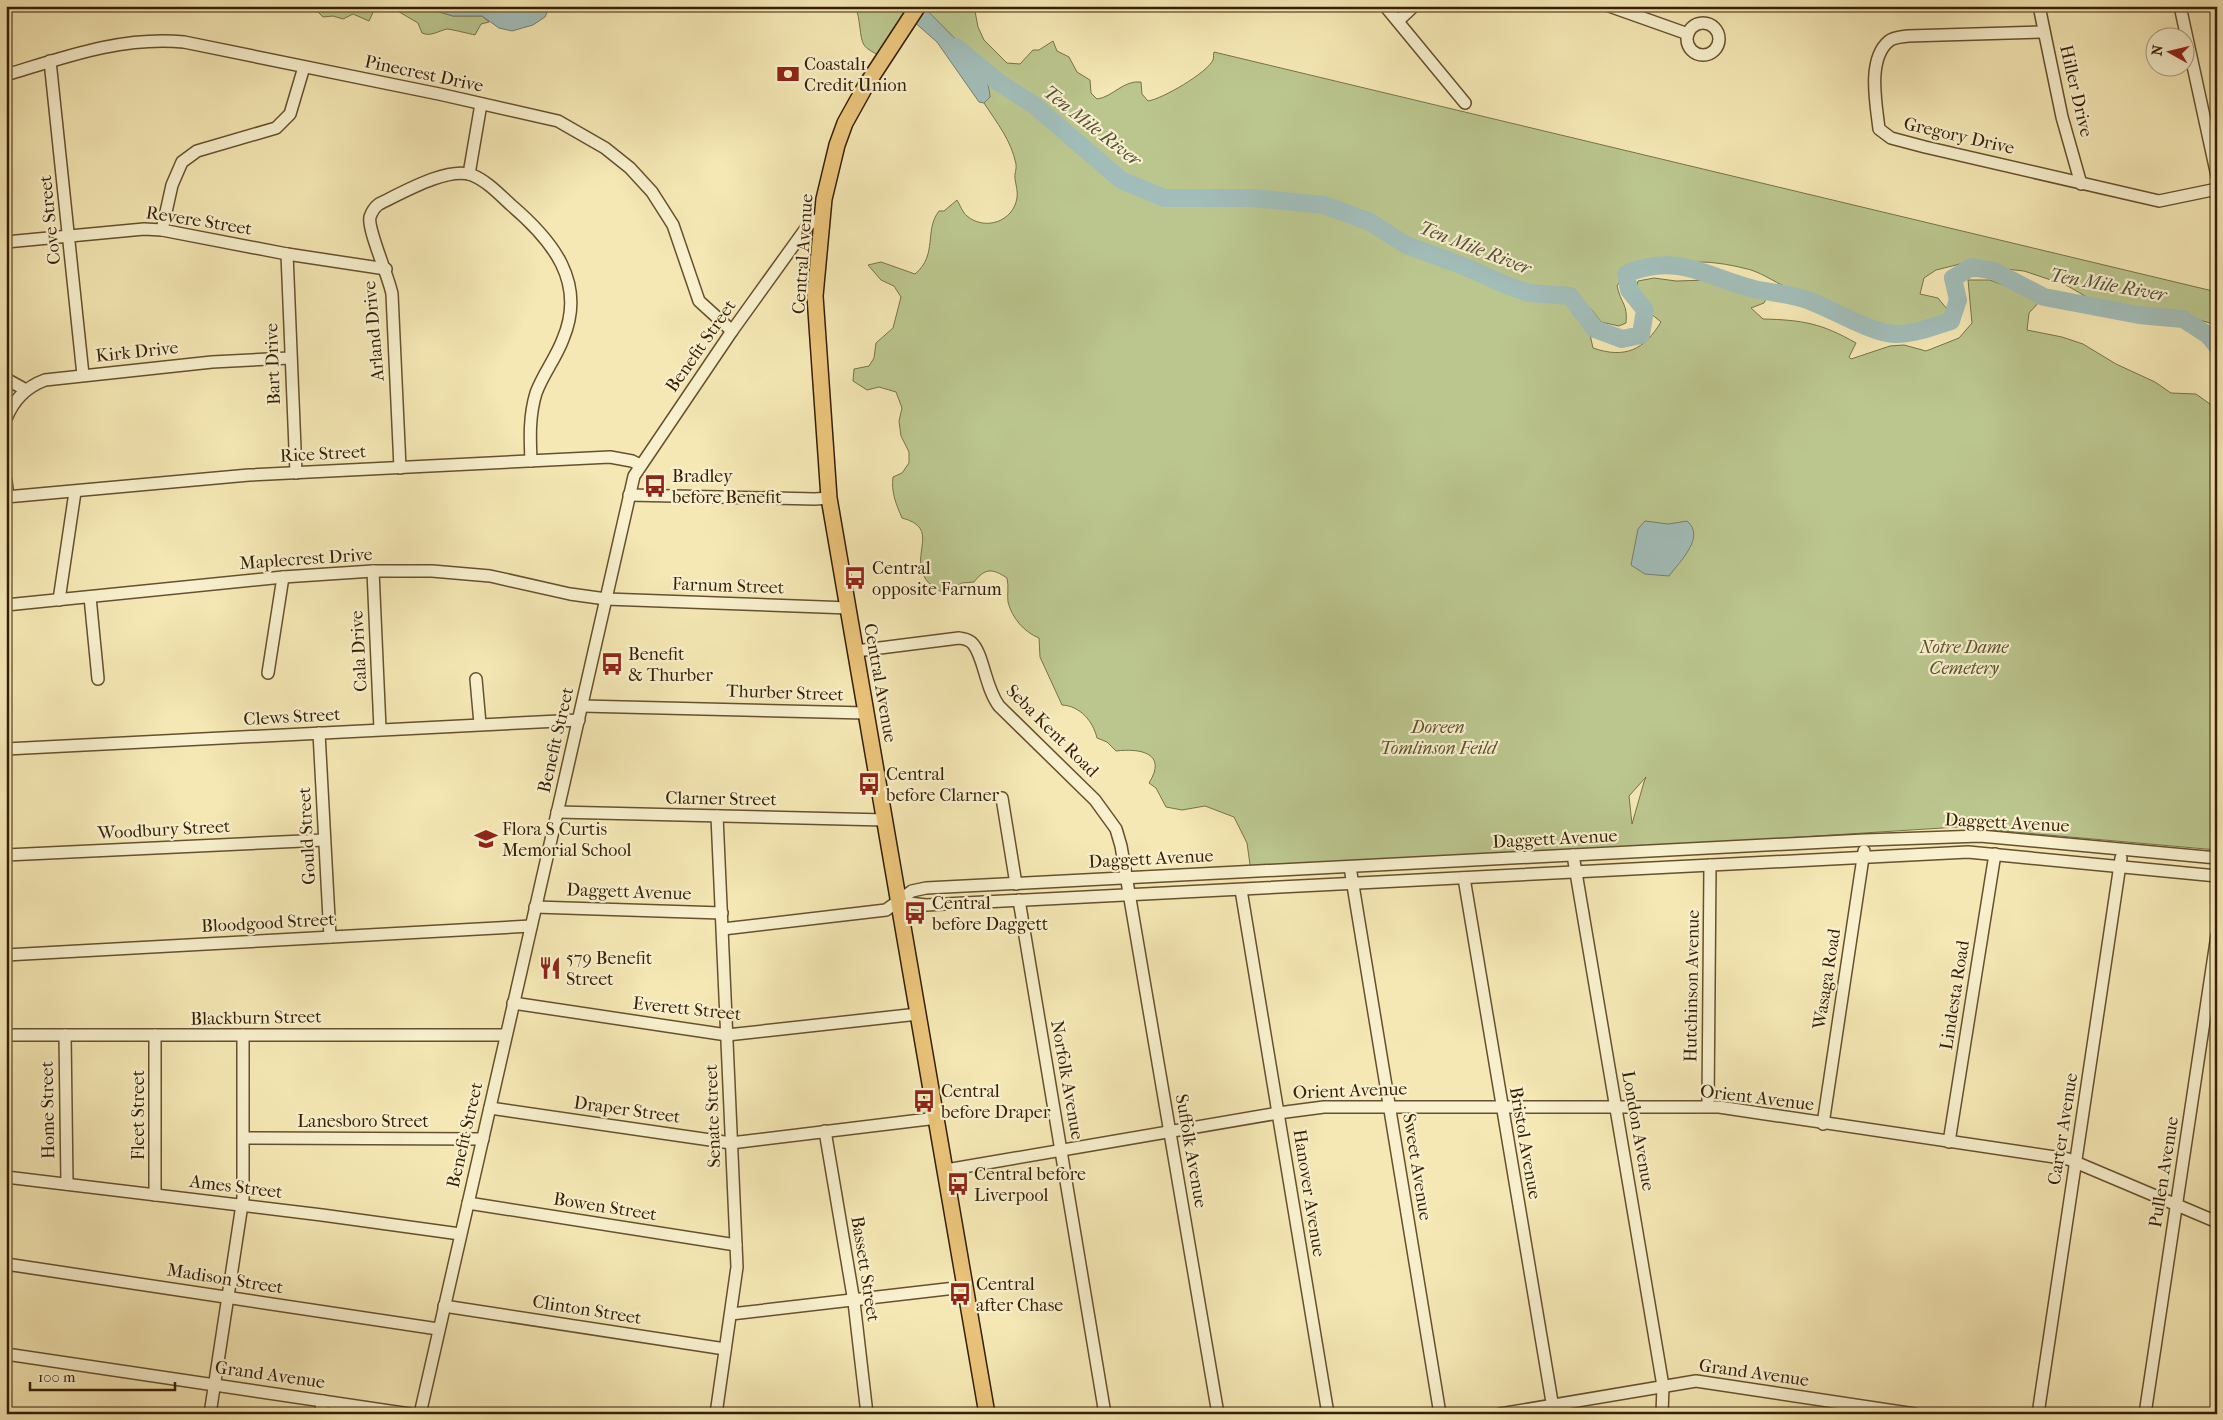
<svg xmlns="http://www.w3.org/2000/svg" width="2223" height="1420" font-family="'IM FELL French Canon',serif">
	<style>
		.green { fill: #bbc68e; stroke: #787248; fill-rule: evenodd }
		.water { fill: #a2bdb9; stroke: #777d70 }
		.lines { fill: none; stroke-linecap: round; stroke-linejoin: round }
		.river { stroke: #a2bdb9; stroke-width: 18 }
		.minor-casing { stroke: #66502f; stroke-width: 14 }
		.major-casing { stroke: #361e03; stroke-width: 18 }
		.minor { stroke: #f8f0ce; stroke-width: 11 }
		.major { stroke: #eac47a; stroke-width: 15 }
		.labels { text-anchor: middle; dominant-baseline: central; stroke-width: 4.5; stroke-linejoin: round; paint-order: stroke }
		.poi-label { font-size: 18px; fill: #361e03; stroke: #f8f0ce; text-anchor: start }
		.street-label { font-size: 18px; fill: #361e03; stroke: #f8f0ce }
		.park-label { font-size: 18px; font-style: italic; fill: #5e502d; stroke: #f8f0ce }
		.water-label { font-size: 19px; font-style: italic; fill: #564e3a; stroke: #f8f0ce }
	</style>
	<rect width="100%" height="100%" fill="#f5e8b4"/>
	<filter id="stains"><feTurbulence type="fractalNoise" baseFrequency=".004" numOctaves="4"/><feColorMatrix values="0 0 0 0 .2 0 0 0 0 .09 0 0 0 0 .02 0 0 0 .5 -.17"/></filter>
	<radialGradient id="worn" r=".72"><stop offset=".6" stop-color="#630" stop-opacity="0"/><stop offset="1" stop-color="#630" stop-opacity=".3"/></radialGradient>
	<!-- green -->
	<g class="green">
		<polygon points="308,6 380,6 375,8 369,21 353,14 343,19 333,16 323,17 315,9"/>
		<path d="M389,6L426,8L453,16H482L489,22L481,24L475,35C471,34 450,29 447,29C438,31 431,37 422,33L418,23Z"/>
		<path d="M855,6C879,6 895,0 910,21L884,58C879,55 867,50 864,45C859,37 861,19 855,6Z"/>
		<path d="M922,6H974L978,27L984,40L1007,63L1020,64L1033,50H1039L1053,41L1057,51L1069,57L1077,72L1090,80L1091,93L1097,99C1113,97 1123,80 1141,82L1142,94L1148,101C1162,99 1207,73 1213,60C1214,57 1213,54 1214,52L2217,292V325L2168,311L2099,304L2066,285L2024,271L1960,264L1936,270L1924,278L1920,294L1938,298L1951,314C1947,318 1944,322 1940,325C1913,344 1817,301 1788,288C1772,281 1760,271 1743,268C1732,265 1704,260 1693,263C1689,264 1684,268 1679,268C1648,273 1640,248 1617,286C1621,304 1628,304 1626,323L1619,326L1601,322C1593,312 1588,301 1573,303L1574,315L1589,330L1593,348C1625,359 1644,350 1661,322L1633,299L1638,281L1654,278L1676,281L1709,280L1758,288L1766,299L1764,303L1751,308L1763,319C1802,320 1821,323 1856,343L1849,357L1851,359L1890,346L1904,345L1926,351L1959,338L1972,323L1968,280H1990L2041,300L2029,313L2027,330L2062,337L2083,344L2116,364L2155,382L2171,393L2196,394L2217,409V850L1958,827L1251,872L1247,843L1234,817L1205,806L1182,810L1166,807L1156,788L1149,783C1168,753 1140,748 1116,751L1107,742L1097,738C1093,721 1080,706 1062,705L1040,657L1039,638C1024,632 1012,618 1008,602C1007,595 1009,587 1007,578C992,568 985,568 974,582L962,583L943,593C937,589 929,585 925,578C910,554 941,528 902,518C896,504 891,492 893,477L902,473L909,463V452L901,436L899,421L902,408L896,392L879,387L867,390L853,381L854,369L869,366L874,358L876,343L893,328L901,297L894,286L881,280L868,265L881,262L915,274C938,255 924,230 939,211H944L957,200C960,205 963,213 967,216C985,231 1013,222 1017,198C1018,191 1016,186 1015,179C1014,174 1017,169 1016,164C1011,140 997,123 984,103L990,97L980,70L964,49ZM1646,777L1644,782L1632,824L1629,796Z"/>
	</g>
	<!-- water -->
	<g class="water">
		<polygon points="396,6 550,6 545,17 533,25 512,31 499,28 482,16 453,16 426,8"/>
		<path d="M896,6H923C943,28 990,67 990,97L984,103L979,102L937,42Z"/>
		<path d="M1645,521L1668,524L1687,521C1706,537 1680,561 1669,576L1645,574L1631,565L1638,529Z"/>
	</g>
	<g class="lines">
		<!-- river -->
		<path class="river" d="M956,47L998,82L1034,105L1121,180L1164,198H1253L1324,205L1370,222L1406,245L1461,265L1506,285L1529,293L1570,296L1595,329L1622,339L1641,335L1645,310L1629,290L1626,274C1678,252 1706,277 1754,289C1773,293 1793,294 1810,301C1832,309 1873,334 1895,334C1914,334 1933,327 1951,321L1958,300L1953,278L1972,267L1994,271L2044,297L2139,315L2183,319L2208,335L2217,346"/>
		<defs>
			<g id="minor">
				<polyline points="1385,6 1465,103"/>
				<polyline points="1609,6 1688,34"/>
				<polyline points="2039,6 2062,117 2081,184"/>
				<polyline points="2180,6 2217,176"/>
				<polyline points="1398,21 1414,6"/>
				<circle cx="1703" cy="39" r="16"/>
				<path d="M2044,32L1908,36C1902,37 1894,37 1889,41C1867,59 1876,103 1879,129L1891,138L1925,147L2159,201L2217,189"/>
				<polyline points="50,61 83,375"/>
				<path d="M6,75C65,57 122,36 184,42L439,94L558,121L605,148L630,168L652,192L673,225L699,301L732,331"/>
				<polyline points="469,174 481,104"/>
				<polyline points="162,230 172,185 182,162 197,151 276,128 290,114 304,67"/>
				<polyline points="6,242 144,229 162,230 287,254 386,269"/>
				<polyline points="287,254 296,473"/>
				<polyline points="6,379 26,390"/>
				<path d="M6,419C13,401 26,387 45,380L212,362L290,358"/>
				<path d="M400,468L392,294C389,277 367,229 370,217C372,211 375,207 379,204C402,193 448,166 472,175C487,181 499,194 511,205C552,240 587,282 563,339C556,358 543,374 536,393C529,416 530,438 531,461"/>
				<polyline points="6,481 8,497"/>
				<polyline points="629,495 815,499 829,498"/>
				<polyline points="6,497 249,475 610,457 632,461 640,465"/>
				<polyline points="373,571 380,729"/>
				<polyline points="90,597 98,679"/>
				<polyline points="59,600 75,492"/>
				<polyline points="6,605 283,577 373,571 432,571 490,576 570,594 606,599 849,608"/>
				<path d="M856,651L959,638C964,639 969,639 973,644C984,657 985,687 999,706L1095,800L1116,829L1121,846L1218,1414"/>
				<polyline points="268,673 283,577"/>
				<polyline points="476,679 480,724"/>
				<polyline points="582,706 866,713"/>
				<polyline points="319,733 330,937"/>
				<polyline points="6,749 579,720"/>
				<polyline points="1002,798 1016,884"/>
				<polyline points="557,812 885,820"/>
				<polyline points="6,855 324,840"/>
				<polyline points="1573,855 1663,1386 1662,1414"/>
				<polyline points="1350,867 1440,1414"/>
				<polyline points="1464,878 1554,1414"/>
				<polyline points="1241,890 1328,1414"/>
				<polyline points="1019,900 1105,1414"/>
				<polyline points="900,902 926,905 1968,852 2217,876"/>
				<polyline points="535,907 722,913"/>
				<polyline points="723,929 886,910 912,891 926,888 1865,840 1980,836 2217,858"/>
				<polyline points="6,955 531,926"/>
				<polyline points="513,1003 727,1035 918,1014"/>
				<polyline points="6,1035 506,1035"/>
				<polyline points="65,1035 67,1184"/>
				<polyline points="155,1035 155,1195"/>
				<polyline points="1708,1106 1710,865"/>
				<polyline points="490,1108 731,1143 937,1118"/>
				<polyline points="1823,1124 1864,851"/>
				<polyline points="825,1131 854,1302 867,1414"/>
				<polyline points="244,1138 483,1139"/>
				<polyline points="1949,1142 1995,854"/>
				<polyline points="946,1170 1278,1113 1324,1107 1719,1107 2068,1159 2217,1222"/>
				<polyline points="6,1177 322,1215 460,1234"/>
				<polyline points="468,1203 736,1245"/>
				<polyline points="6,1264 438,1329"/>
				<polyline points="444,1306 725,1349"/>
				<polyline points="731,1314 964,1287"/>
				<polyline points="6,1354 410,1414"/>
				<polyline points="210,1414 243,1198 243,1035"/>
				<polyline points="320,1414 323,1401"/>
				<polyline points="420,1414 634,476 732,331 809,224 822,217"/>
				<polyline points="716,1414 737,1267 717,816"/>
				<polyline points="1500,1414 1696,1381 1915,1414"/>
				<polyline points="2038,1414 2121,858"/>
				<polyline points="2145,1414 2217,935"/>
			</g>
			<polyline id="major" points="918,6 865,87 845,123 837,145 824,199 815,296 829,498 987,1414"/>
		</defs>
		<!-- minor casing -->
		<use href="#minor" class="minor-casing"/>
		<!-- major casing -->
		<use href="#major" class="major-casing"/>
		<!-- minor -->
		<use href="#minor" class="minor"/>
		<!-- major -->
		<use href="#major" class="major"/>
	</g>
	<!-- icons -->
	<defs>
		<symbol id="bank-bare" viewBox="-9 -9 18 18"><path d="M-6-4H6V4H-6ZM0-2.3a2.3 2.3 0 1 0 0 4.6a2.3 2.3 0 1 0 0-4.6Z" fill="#8f2418" stroke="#f8f0ce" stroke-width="2.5" paint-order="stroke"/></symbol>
		<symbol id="bus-bare" viewBox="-9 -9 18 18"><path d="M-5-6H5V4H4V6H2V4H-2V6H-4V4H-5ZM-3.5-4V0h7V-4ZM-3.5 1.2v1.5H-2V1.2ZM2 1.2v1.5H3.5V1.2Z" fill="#8f2418" stroke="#f8f0ce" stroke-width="2.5" paint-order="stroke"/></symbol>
		<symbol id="school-bare" viewBox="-9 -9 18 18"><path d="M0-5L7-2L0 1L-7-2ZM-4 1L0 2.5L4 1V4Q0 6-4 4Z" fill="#8f2418" stroke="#f8f0ce" stroke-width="2.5" paint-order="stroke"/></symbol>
		<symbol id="restaurant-bare" viewBox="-9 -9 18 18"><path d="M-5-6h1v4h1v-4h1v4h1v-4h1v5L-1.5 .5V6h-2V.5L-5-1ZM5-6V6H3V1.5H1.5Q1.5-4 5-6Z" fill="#8f2418" stroke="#f8f0ce" stroke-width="2.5" paint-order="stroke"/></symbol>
	</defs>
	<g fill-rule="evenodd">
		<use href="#bank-bare" x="772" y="58" width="32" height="32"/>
		<use href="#bus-bare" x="639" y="470" width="32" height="32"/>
		<use href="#bus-bare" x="839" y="562" width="32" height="32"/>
		<use href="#bus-bare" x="596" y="648" width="32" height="32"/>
		<use href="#bus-bare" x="853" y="768" width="32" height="32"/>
		<use href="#school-bare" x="470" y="823" width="32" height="32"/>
		<use href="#bus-bare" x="899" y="897" width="32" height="32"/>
		<use href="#restaurant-bare" x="534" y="952" width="32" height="32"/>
		<use href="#bus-bare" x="908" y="1085" width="32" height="32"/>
		<use href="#bus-bare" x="942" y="1168" width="32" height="32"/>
		<use href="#bus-bare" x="944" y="1278" width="32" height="32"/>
	</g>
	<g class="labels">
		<!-- poi labels -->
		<g class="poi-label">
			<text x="804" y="64">Coastal1<tspan x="804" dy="21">Credit Union</tspan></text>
			<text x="672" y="476">Bradley<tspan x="672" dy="21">before Benefit</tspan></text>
			<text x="872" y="568">Central<tspan x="872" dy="21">opposite Farnum</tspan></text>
			<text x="628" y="654">Benefit<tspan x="628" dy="21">&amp; Thurber</tspan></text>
			<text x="886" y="774">Central<tspan x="886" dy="21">before Clarner</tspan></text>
			<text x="502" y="829">Flora S Curtis<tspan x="502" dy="21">Memorial School</tspan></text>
			<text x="932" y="903">Central<tspan x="932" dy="21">before Daggett</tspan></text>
			<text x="566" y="958">579 Benefit<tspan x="566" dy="21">Street</tspan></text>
			<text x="941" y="1091">Central<tspan x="941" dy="21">before Draper</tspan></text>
			<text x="974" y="1174">Central before<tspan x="974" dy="21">Liverpool</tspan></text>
			<text x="976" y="1284">Central<tspan x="976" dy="21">after Chase</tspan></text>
		</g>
		<!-- street labels -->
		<g class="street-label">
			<text transform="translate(424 74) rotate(12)">Pinecrest Drive</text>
			<text transform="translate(2076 91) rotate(77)">Hiller Drive</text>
			<text transform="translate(1959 136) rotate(13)">Gregory Drive</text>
			<text transform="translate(50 220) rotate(-96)">Cove Street</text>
			<text transform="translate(199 221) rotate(9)">Revere Street</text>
			<text transform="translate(803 254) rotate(-86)">Central Avenue</text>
			<text transform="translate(374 331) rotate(-95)">Arland Drive</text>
			<text transform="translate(701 346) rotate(-55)">Benefit Street</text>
			<text transform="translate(137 352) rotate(-6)">Kirk Drive</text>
			<text transform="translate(273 364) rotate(-92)">Bart Drive</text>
			<text transform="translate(323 454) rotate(-3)">Rice Street</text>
			<text transform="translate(306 559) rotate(-4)">Maplecrest Drive</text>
			<text transform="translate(728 586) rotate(2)">Farnum Street</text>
			<text transform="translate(359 651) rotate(-93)">Cala Drive</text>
			<text transform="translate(880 683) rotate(80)">Central Avenue</text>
			<text transform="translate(785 693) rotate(2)">Thurber Street</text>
			<text transform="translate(292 717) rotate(-3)">Clews Street</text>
			<text transform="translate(1052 731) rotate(45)">Seba Kent Road</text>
			<text transform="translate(556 740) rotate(-77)">Benefit Street</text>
			<text transform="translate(721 799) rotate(1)">Clarner Street</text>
			<text transform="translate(2007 823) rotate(3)">Daggett Avenue</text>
			<text transform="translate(164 830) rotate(-3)">Woodbury Street</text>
			<text transform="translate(307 836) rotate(-93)">Gould Street</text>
			<text transform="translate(1555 839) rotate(-3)">Daggett Avenue</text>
			<text transform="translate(1151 859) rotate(-3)">Daggett Avenue</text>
			<text transform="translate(629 892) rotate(2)">Daggett Avenue</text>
			<text transform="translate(268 923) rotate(-3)">Bloodgood Street</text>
			<text transform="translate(1827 979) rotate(-81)">Wasaga Road</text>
			<text transform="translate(1692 986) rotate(-89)">Hutchinson Avenue</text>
			<text transform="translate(1955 995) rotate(-81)">Lindesta Road</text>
			<text transform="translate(687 1009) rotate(6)">Everett Street</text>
			<text transform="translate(256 1018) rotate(-1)">Blackburn Street</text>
			<text transform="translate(1067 1080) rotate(80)">Norfolk Avenue</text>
			<text transform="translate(1350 1091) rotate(-2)">Orient Avenue</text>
			<text transform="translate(1757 1098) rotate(7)">Orient Avenue</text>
			<text transform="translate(48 1110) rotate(-91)">Home Street</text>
			<text transform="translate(627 1110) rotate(8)">Draper Street</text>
			<text transform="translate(138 1115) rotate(-90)">Fleet Street</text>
			<text transform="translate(713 1116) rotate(-92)">Senate Street</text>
			<text x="363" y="1121">Lanesboro Street</text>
			<text transform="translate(2063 1129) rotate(-81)">Carter Avenue</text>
			<text transform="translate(1638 1131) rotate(80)">London Avenue</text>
			<text transform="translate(465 1135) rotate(-77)">Benefit Street</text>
			<text transform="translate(1525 1143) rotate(80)">Bristol Avenue</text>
			<text transform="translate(1191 1151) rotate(80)">Suffolk Avenue</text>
			<text transform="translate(1417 1167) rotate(81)">Sweet Avenue</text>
			<text transform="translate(2164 1172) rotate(-81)">Pullen Avenue</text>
			<text transform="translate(236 1187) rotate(7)">Ames Street</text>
			<text transform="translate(1309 1193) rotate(81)">Hanover Avenue</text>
			<text transform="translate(605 1207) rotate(9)">Bowen Street</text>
			<text transform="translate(865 1269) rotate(81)">Bassett Street</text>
			<text transform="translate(225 1279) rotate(9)">Madison Street</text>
			<text transform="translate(587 1310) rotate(9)">Clinton Street</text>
			<text transform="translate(1754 1373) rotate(8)">Grand Avenue</text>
			<text transform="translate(270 1375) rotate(8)">Grand Avenue</text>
		</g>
		<!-- park labels -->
		<g class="park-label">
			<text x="1964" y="647">Notre Dame<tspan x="1964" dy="21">Cemetery</tspan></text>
			<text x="1438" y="727">Doreen<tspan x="1438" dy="21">Tomlinson Feild</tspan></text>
		</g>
		<!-- water labels -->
		<g class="water-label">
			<text transform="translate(1092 126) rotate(38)">Ten Mile River</text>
			<text transform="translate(1475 248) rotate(21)">Ten Mile River</text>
			<text transform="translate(2108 285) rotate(10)">Ten Mile River</text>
		</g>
	</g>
	<!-- margin -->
	<rect width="2223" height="1420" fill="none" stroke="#f5e8b4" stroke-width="25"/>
	<rect x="8" y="8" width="2208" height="1405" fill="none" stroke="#361e03" stroke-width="2.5"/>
	<rect x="12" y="12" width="2198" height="1395" fill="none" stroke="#361e03"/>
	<!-- north arrow -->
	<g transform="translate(2170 52) rotate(278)"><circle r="24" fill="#f8f0ce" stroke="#aa9c7d"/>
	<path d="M0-4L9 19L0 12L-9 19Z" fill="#8f2418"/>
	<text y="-8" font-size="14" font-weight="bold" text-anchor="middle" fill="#361e03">N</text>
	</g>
	<!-- scale -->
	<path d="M30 1382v8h145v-8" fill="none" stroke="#361e03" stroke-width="2.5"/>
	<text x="38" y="1382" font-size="15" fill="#361e03" stroke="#f8f0ce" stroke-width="4" paint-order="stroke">100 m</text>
	<rect width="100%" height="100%" filter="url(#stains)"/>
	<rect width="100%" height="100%" fill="url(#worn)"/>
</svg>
